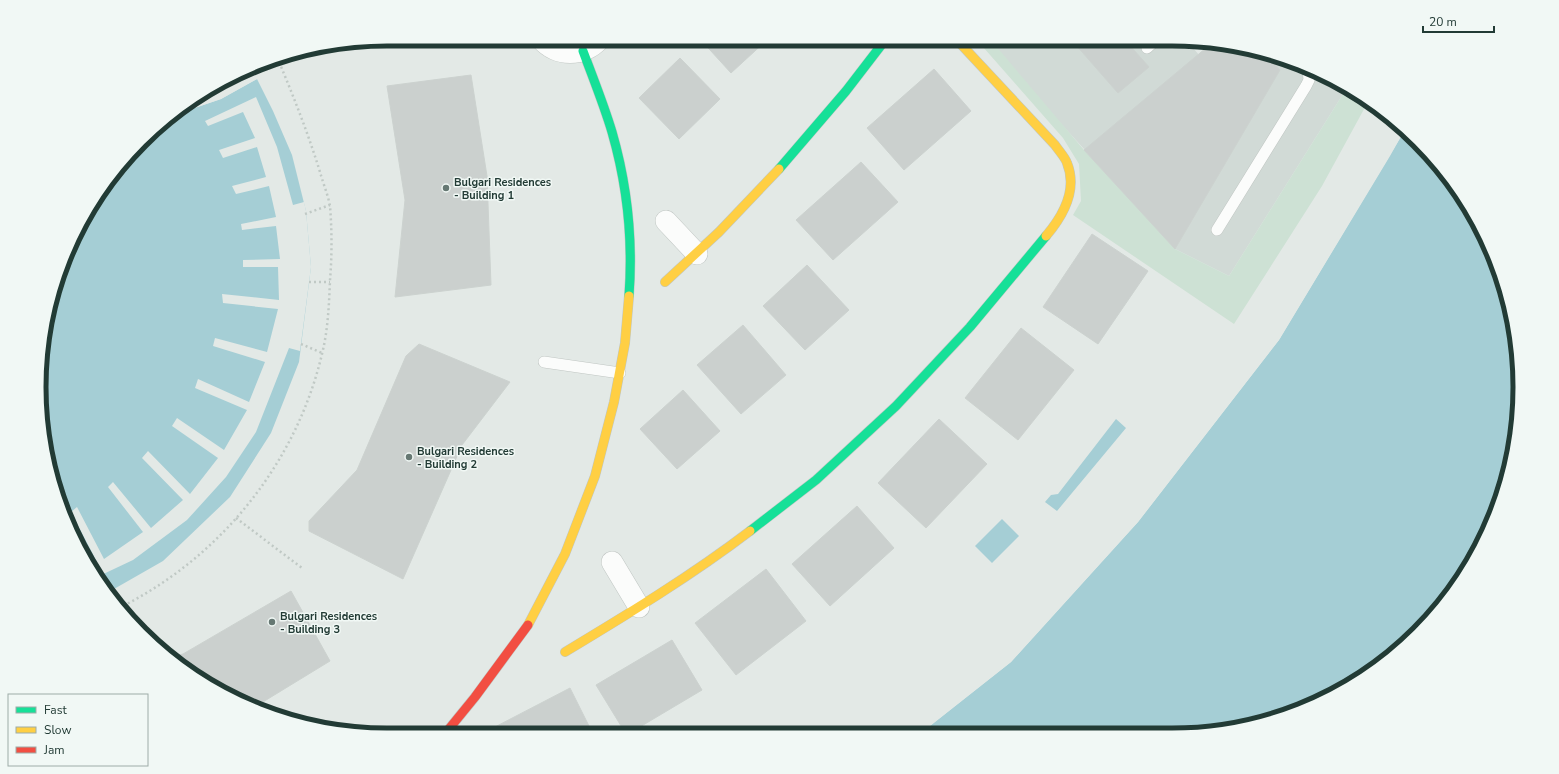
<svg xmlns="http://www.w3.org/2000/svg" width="1559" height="774" font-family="'Nunito Sans',sans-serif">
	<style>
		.built { fill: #d1dad6 }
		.green { fill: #cde1d4 }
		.water { fill: #a5ced5 }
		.pier { fill: #e3e9e6 }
		.building { fill: #cbd0ce; stroke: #ccd2cf }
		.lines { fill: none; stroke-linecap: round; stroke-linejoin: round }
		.lane-casing { stroke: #c0c6c3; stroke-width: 12 }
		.street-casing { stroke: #c0c6c3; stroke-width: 22 }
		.fast-casing { stroke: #bfc6c3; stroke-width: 10 }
		.slow-casing { stroke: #bfc6c3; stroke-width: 10 }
		.jam-casing { stroke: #bfc6c3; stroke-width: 10 }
		.path { stroke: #c0c9c5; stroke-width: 2.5; stroke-dasharray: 2 3; stroke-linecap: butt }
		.lane { stroke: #fbfcfb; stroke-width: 11 }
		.street { stroke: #fbfcfb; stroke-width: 21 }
		.fast { stroke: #16e098; stroke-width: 9 }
		.slow { stroke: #ffcf43; stroke-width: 9 }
		.jam { stroke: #f24e42; stroke-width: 9 }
		.poi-dot { fill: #667873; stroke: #f1f8f5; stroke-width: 1.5 }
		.labels { text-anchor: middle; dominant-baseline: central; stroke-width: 3; stroke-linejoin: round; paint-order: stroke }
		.poi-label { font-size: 11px; font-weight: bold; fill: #223b35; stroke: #f1f8f5; text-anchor: start }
		.rim { fill: none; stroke: #223b35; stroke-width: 5 }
	</style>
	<rect width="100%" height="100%" fill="#e3e9e6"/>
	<!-- built -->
	<polygon class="built" points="984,39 1172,39 1186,40 1200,56 1214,43 1240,46 1305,66 1332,80 1343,94 1229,276 1175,249"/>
	<!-- green -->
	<polygon class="green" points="976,39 990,39 1084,150 1175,249 1229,276 1343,94 1332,80 1369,100 1322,186 1234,324 1073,215 1081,201 1079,164 1063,138"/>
	<!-- water -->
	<g class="water">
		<polygon points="257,79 273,111 292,155 306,211 311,267 299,362 271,433 230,497 163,561 107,593 75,541 42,432 46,319 65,254 98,194 171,116 221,99"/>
		<polygon points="1405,130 1418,141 1461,194 1494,254 1513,319 1520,387 1513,455 1493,520 1448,599 1384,663 1305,709 1218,732 921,733 1011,662 1138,522 1279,340"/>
		<polygon points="1116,419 1126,428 1057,511 1045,502 1051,495 1058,494"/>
		<polygon points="1002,519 1019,536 992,563 975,546"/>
	</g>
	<!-- pier -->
	<g class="pier">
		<polygon points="256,77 257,79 221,99 171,116 174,112 220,97"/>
		<polygon points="256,97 277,147 293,205 304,202 306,211 311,267 300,351 289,348 256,432 226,477 187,520 133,560 97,577 90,565 97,562 71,512 77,507 104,559 143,532 108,487 113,482 151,528 183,500 142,458 148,451 190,494 218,458 172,426 177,418 224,450 247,410 195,388 198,379 249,402 265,362 213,346 215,338 267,352 278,309 223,303 222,294 279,300 278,267 243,267 243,260 280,259 276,226 242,230 241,224 276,217 269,186 236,194 232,186 266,177 257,147 223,158 219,150 255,138 243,112 208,126 205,121"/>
		<polygon points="1403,129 1405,130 1404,131 1390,156 1279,340 1138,522 1011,662 921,733 919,733 1010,661 1137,521 1277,339"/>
	</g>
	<!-- building -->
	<g class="building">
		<polygon points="700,39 768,39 731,73"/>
		<polygon points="1083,39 1124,39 1149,67 1118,93 1076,45"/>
		<polygon points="1212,43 1240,46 1264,53 1280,70 1175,249 1084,150"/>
		<polygon points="680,58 720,99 679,139 639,98"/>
		<polygon points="934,69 971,111 904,170 867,128"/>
		<polygon points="471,75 487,176 491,285 395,297 405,200 387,86"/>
		<polygon points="861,162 898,202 833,260 796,220"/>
		<polygon points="1092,234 1148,271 1098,344 1043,307"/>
		<polygon points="807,265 849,310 805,350 763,306"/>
		<polygon points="743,325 786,375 741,414 697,365"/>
		<polygon points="1021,328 1074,370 1018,440 965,398"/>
		<polygon points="419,344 510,382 462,445 403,579 309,531 309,521 357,470 406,356"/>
		<polygon points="683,390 720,431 677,469 640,429"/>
		<polygon points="939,419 987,464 926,528 878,483"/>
		<polygon points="857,506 894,548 830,606 792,564"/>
		<polygon points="766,569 806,621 736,675 695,623"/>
		<polygon points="291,591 330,661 253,708 171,657 183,654"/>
		<polygon points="672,640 702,690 628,734 626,734 596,685"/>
		<polygon points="570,688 593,734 496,735 493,728"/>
	</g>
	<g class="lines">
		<defs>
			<g id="lane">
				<polyline points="1147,48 1157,39"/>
				<polyline points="1217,230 1306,86 1309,80 1308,67"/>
				<polyline points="544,362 620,373"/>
			</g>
			<g id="street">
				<path d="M541,39C557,57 583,57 600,39"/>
				<polyline points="666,221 697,254"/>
				<polyline points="612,562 639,607"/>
			</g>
			<g id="fast">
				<path d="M583,51C593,78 604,105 612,132C627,184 633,242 629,296"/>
				<polyline points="779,169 846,91 886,39"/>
				<polyline points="750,531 816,480 896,406 970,327 1046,236"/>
			</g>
			<g id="slow">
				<path d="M956,39L1055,145C1059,151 1065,157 1067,163C1078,190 1063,216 1046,236"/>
				<polyline points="665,282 719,232 779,169"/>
				<polyline points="528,625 565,554 595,476 614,402 625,343 629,296"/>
				<path d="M565,652C628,614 691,576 750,531"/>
			</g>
			<polyline id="jam" points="444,735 475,697 528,625"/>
		</defs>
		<!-- lane casing -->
		<use href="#lane" class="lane-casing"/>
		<!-- street casing -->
		<use href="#street" class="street-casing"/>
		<!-- fast casing -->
		<use href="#fast" class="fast-casing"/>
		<!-- slow casing -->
		<use href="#slow" class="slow-casing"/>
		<!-- jam casing -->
		<use href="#jam" class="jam-casing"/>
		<!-- path -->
		<g class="path">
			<polyline points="349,45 409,45"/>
			<polyline points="428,47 428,39"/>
			<polyline points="305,214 330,205"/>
			<polyline points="309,282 330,282"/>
			<polyline points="301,344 322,353"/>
			<polyline points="236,518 302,568"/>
			<path d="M119,608C220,558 296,464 322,354C328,330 329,305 330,280C332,256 332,231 330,206C328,195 323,183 320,172C308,133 293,95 277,57"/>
		</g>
		<!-- lane -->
		<use href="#lane" class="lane"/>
		<!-- street -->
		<use href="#street" class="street"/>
		<!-- fast -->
		<use href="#fast" class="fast"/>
		<!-- slow -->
		<use href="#slow" class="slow"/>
		<!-- jam -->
		<use href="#jam" class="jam"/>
	</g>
	<!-- markers -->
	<g class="poi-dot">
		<circle cx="446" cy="188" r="4"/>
		<circle cx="409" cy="457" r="4"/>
		<circle cx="272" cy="622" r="4"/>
	</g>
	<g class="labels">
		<!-- poi labels -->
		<g class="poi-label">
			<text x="454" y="182">Bulgari Residences<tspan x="454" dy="13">- Building 1</tspan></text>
			<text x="417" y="451">Bulgari Residences<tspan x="417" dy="13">- Building 2</tspan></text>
			<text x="280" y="616">Bulgari Residences<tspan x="280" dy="13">- Building 3</tspan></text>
		</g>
	</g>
	<!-- crop -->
	<path d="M0 0H1559V774H0ZM387 46H1172A341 341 0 0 1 1513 387V387A341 341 0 0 1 1172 728H387A341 341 0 0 1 46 387V387A341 341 0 0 1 387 46Z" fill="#f1f8f5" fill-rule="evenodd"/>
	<path class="rim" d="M387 46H1172A341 341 0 0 1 1513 387V387A341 341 0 0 1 1172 728H387A341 341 0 0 1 46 387V387A341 341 0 0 1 387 46Z"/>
	<!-- legend -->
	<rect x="8" y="694" width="140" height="72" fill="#f1f8f5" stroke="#9eaca8"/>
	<rect x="16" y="707" width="20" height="6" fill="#16e098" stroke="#9eaca8"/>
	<text x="44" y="714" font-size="12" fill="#223b35">Fast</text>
	<rect x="16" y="727" width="20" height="6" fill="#ffcf43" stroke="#9eaca8"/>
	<text x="44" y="734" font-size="12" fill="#223b35">Slow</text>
	<rect x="16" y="747" width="20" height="6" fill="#f24e42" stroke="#9eaca8"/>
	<text x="44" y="754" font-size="12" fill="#223b35">Jam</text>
	<!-- scale -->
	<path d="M1423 26v6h71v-6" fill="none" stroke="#223b35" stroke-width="2"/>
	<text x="1429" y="26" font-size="12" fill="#223b35" stroke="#f1f8f5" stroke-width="3" paint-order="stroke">20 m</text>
</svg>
